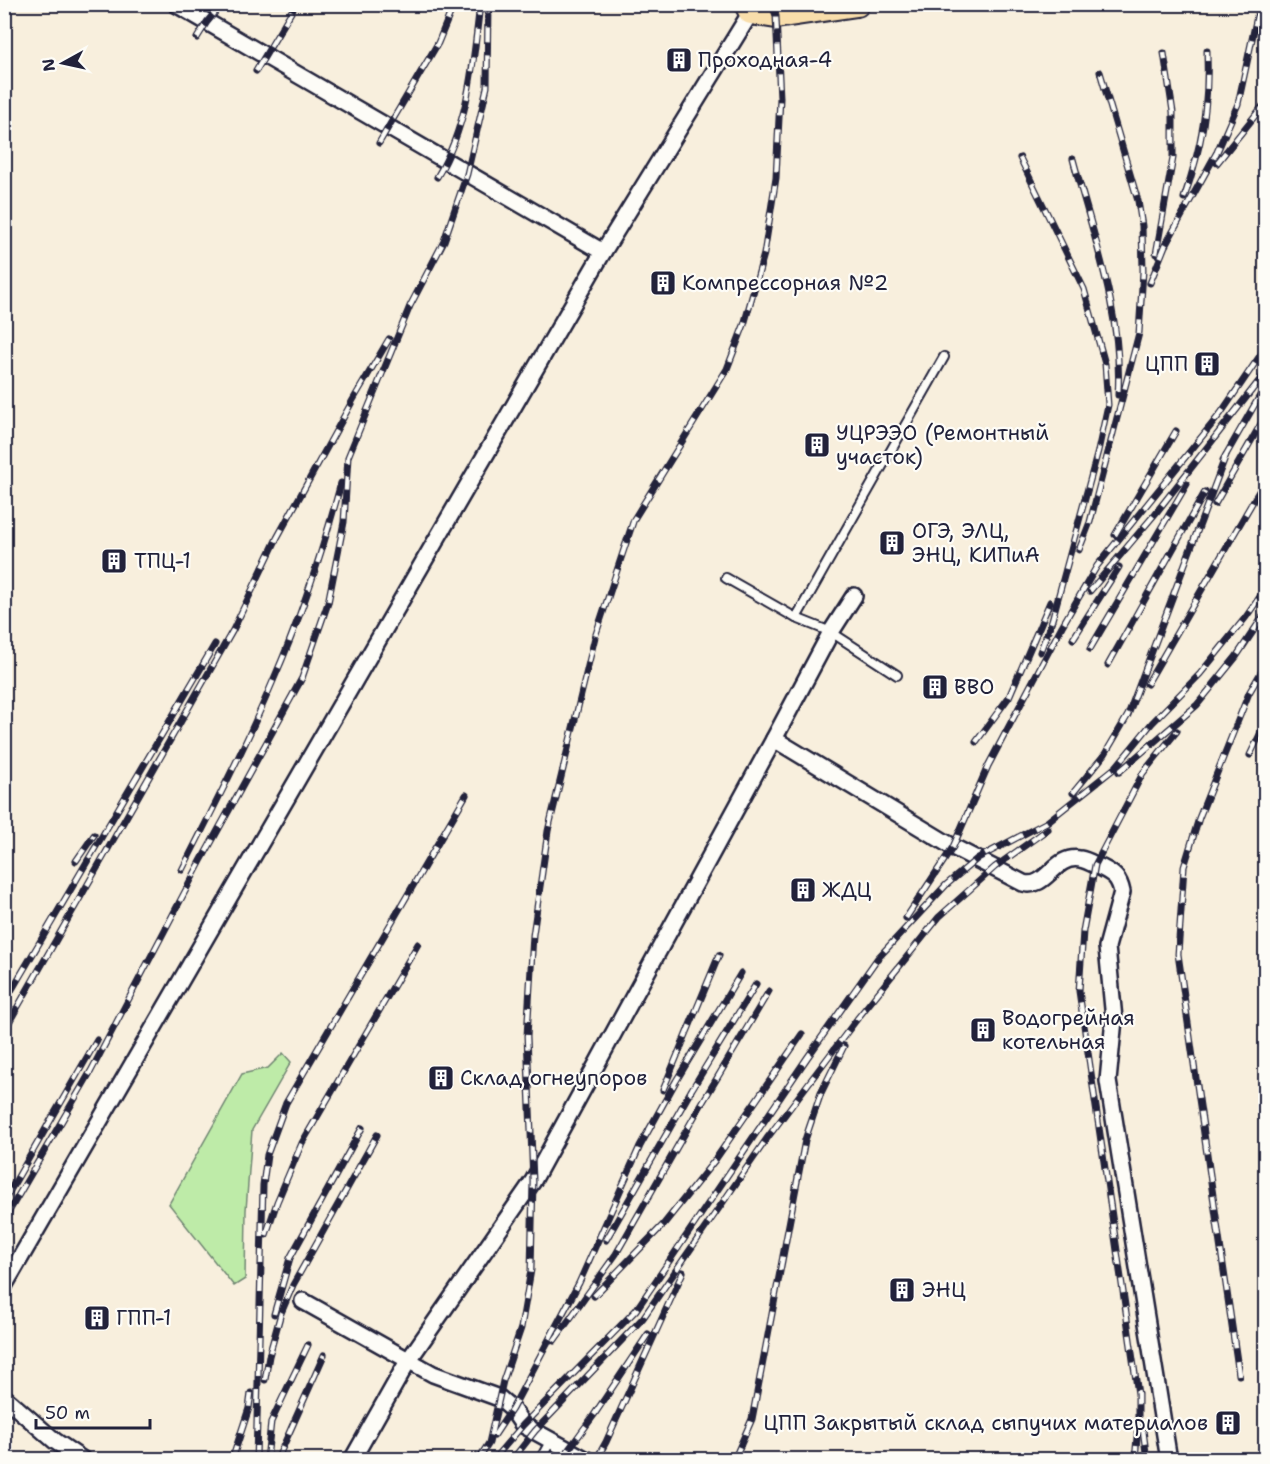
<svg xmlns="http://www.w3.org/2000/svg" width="1270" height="1464" font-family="'Shantell Sans',sans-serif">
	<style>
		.built { fill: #f8efdd }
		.green { fill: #beeba8; stroke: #708672; stroke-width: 1.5 }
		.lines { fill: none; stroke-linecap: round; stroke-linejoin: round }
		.service-casing { stroke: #22223b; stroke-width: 12 }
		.minor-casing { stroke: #22223b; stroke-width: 20 }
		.primary-casing { stroke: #22223b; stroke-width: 28 }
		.service { stroke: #fdfcf7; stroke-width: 8 }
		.minor { stroke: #fdfcf7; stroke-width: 15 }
		.primary { stroke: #f9deab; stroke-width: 24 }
		.rail-casing { stroke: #22223b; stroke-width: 7 }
		.rail { stroke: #fdfcf7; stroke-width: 4.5; stroke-dasharray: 14; stroke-linecap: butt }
		.labels { text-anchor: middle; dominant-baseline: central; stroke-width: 4.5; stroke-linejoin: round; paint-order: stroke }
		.poi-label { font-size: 21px; fill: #22223b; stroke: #fdfcf7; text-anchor: start }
	</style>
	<rect width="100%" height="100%" fill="#fdfcf7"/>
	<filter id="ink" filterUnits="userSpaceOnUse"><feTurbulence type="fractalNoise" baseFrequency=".0167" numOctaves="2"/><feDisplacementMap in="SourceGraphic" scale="12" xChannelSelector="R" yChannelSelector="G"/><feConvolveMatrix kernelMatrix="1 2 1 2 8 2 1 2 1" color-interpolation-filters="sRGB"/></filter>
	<g filter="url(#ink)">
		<!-- built -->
		<polygon class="built" points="693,4 702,10 709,4 1265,5 1265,1459 5,1460 5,5"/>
		<!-- green -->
		<polygon class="green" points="283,1053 291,1062 252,1130 246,1210 245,1279 234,1286 169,1204 242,1074 268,1068"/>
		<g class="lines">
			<defs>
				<g id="service">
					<polyline points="726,578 796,618 831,632 897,675"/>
					<polyline points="796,618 944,357"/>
					<polyline points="540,1460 551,1440"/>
				</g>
				<g id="minor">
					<polyline points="176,4 603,252"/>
					<path d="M854,596L831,632L774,739L953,847L1023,883C1047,890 1054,854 1080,859C1087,860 1095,865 1102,868C1114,874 1119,878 1122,892L1107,947L1114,1019L1108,1081L1169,1460"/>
					<polyline points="4,1286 603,252 751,12"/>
					<polyline points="303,1301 433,1374 499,1398 512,1409 523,1425 587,1460"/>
					<polyline points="4,1397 55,1441 83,1460"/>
					<polyline points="352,1460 408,1361 533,1181 774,739"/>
				</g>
				<polyline id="primary" points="747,4 751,12 776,16 857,4"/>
			</defs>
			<!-- service casing -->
			<use href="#service" class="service-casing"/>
			<!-- minor casing -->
			<use href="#minor" class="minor-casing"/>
			<!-- primary casing -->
			<use href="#primary" class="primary-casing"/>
			<!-- service -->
			<use href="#service" class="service"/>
			<!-- minor -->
			<use href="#minor" class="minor"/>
			<!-- primary -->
			<use href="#primary" class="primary"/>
			<defs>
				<g id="rail">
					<polyline points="197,38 207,22 222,4"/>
					<polyline points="256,71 296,4"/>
					<polyline points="379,143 438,43 454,4"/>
					<polyline points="1020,158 1084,289 1105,364 1108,405 1098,451 1052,620 1040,652"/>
					<path d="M1073,159C1093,235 1123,315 1118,395"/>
					<polyline points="1217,163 1266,102"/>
					<path d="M437,177C469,124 473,64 480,4"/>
					<path d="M1184,198C1202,146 1209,106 1207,51"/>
					<polyline points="1156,254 1173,158 1173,112 1164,53"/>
					<polyline points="1150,283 1165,246 1217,152 1238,104 1257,16"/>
					<polyline points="1223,460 1266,385"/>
					<polyline points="1215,504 1266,415"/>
					<polyline points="1115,535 1176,431"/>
					<polyline points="1079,550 1090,522 1139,333 1143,271 1142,226 1138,201 1100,72"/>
					<polyline points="1090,591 1155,514 1266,372"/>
					<polyline points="1073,639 1119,567"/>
					<polyline points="1090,649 1187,484"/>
					<polyline points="1108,665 1205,492"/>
					<polyline points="1147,684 1266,479"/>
					<polyline points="976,742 1009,697 1050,602"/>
					<polyline points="1250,755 1266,722"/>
					<polyline points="1119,772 1197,705 1236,657 1266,612"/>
					<polyline points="1073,793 1105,754 1128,715 1226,455"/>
					<polyline points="76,861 94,835"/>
					<path d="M182,870C214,807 246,745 273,681C301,617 323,550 341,483"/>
					<polyline points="906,918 953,847 988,766 1062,626 1097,566 1221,413 1266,347"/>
					<polyline points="4,1003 215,644"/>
					<polyline points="4,1031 233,630 277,538 353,400 389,339"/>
					<polyline points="663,1090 719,955"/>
					<polyline points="4,1201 97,1040"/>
					<polyline points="4,1220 91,1071 201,861 302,678 328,603 344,522 348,457 410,306 444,241 467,174 487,87 488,4"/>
					<polyline points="266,1235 277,1202 302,1143 418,944"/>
					<polyline points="606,1240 692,1089 756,984"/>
					<polyline points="594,1296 663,1225 715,1160 802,1034"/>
					<polyline points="274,1314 290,1258 362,1128"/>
					<polyline points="554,1341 616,1254 698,1110 769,991"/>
					<polyline points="1239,1375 1178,954 1184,867 1199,818 1249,693 1266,664"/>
					<polyline points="265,1380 269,1356 281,1313 293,1285 377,1135"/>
					<polyline points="1143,1430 1147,1460"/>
					<polyline points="494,1436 512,1409 579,1283 640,1146 676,1081 741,973"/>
					<polyline points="232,1460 249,1408 251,1393"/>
					<polyline points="256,1460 263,1185 267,1155 286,1103 466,795"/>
					<polyline points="267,1460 271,1422 308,1345"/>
					<polyline points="277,1460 324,1355"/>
					<polyline points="478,1460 489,1443 503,1381 521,1328 531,1270 533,1181 527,1036 533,935 548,831 595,637 634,519 727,369 744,325 764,254 776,178 780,98 776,16 772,4"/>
					<polyline points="493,1460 523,1425 636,1310 807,1058 877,959 946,885 978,858 1047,822 1116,767 1152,723 1200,674 1246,617 1266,588"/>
					<polyline points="512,1460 535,1431 643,1318 768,1137 857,1019 939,917 995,867 1048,829"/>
					<polyline points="561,1460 594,1415 648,1334"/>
					<polyline points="596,1460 606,1442 683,1272"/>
					<polyline points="734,1460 752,1419 805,1140 821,1093 844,1046"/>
					<polyline points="1135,1460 1138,1426 1138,1394 1079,991 1083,931 1095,865 1143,773 1177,731"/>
				</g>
			</defs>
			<!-- rail casing -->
			<use href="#rail" class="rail-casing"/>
			<!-- rail -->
			<use href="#rail" class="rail"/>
		</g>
	</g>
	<!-- icons -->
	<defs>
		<symbol id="building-square" viewBox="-11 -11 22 22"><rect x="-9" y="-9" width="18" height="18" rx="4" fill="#22223b" stroke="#fdfcf7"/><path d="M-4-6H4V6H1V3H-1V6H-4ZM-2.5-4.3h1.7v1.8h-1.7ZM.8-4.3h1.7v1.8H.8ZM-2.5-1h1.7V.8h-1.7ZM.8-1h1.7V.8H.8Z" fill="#fff"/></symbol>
	</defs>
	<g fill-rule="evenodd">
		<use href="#building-square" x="664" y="45" width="30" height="30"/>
		<use href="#building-square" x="648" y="268" width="30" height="30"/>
		<use href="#building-square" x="1192" y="349" width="30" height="30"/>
		<use href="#building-square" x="802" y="430" width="30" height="30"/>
		<use href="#building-square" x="877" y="528" width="30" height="30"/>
		<use href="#building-square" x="99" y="546" width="30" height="30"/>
		<use href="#building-square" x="920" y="672" width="30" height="30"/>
		<use href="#building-square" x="788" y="875" width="30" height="30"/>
		<use href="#building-square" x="968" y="1015" width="30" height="30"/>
		<use href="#building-square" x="426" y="1063" width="30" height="30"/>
		<use href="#building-square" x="887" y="1275" width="30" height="30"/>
		<use href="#building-square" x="82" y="1303" width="30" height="30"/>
		<use href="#building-square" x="1213" y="1408" width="30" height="30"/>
	</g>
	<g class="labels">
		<!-- poi labels -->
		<g class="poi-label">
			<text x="698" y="60">Проходная-4</text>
			<text x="682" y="283">Компрессорная №2</text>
			<text x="1188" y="364" text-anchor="end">ЦПП</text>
			<text x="836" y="433">УЦРЭЭО (Ремонтный<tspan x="836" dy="24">участок)</tspan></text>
			<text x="912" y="531">ОГЭ, ЭЛЦ,<tspan x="912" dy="24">ЭНЦ, КИПиА</tspan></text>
			<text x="134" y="561">ТПЦ-1</text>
			<text x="954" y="687">ВВО</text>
			<text x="822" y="890">ЖДЦ</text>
			<text x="1002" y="1018">Водогрейная<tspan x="1002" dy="24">котельная</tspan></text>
			<text x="460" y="1078">Склад огнеупоров</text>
			<text x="922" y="1290">ЭНЦ</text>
			<text x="116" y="1318">ГПП-1</text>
			<text x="1208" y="1423" text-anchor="end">ЦПП Закрытый склад сыпучих материалов</text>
		</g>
	</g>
	<!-- margin -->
	<rect width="1270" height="1464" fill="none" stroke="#fdfcf7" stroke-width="24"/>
	<rect x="12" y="12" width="1246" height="1440" fill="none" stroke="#22223b" stroke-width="2" filter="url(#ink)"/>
	<!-- north arrow -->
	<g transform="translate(63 63) rotate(262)" stroke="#fdfcf7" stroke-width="4.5" paint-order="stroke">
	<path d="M0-4.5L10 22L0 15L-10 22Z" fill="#22223b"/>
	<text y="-9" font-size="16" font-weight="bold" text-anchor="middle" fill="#22223b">N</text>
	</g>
	<!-- scale -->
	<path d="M36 1419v9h114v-9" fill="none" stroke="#22223b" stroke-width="3"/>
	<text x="45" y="1419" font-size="18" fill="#22223b" stroke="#fdfcf7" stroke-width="4.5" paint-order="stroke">50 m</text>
</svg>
